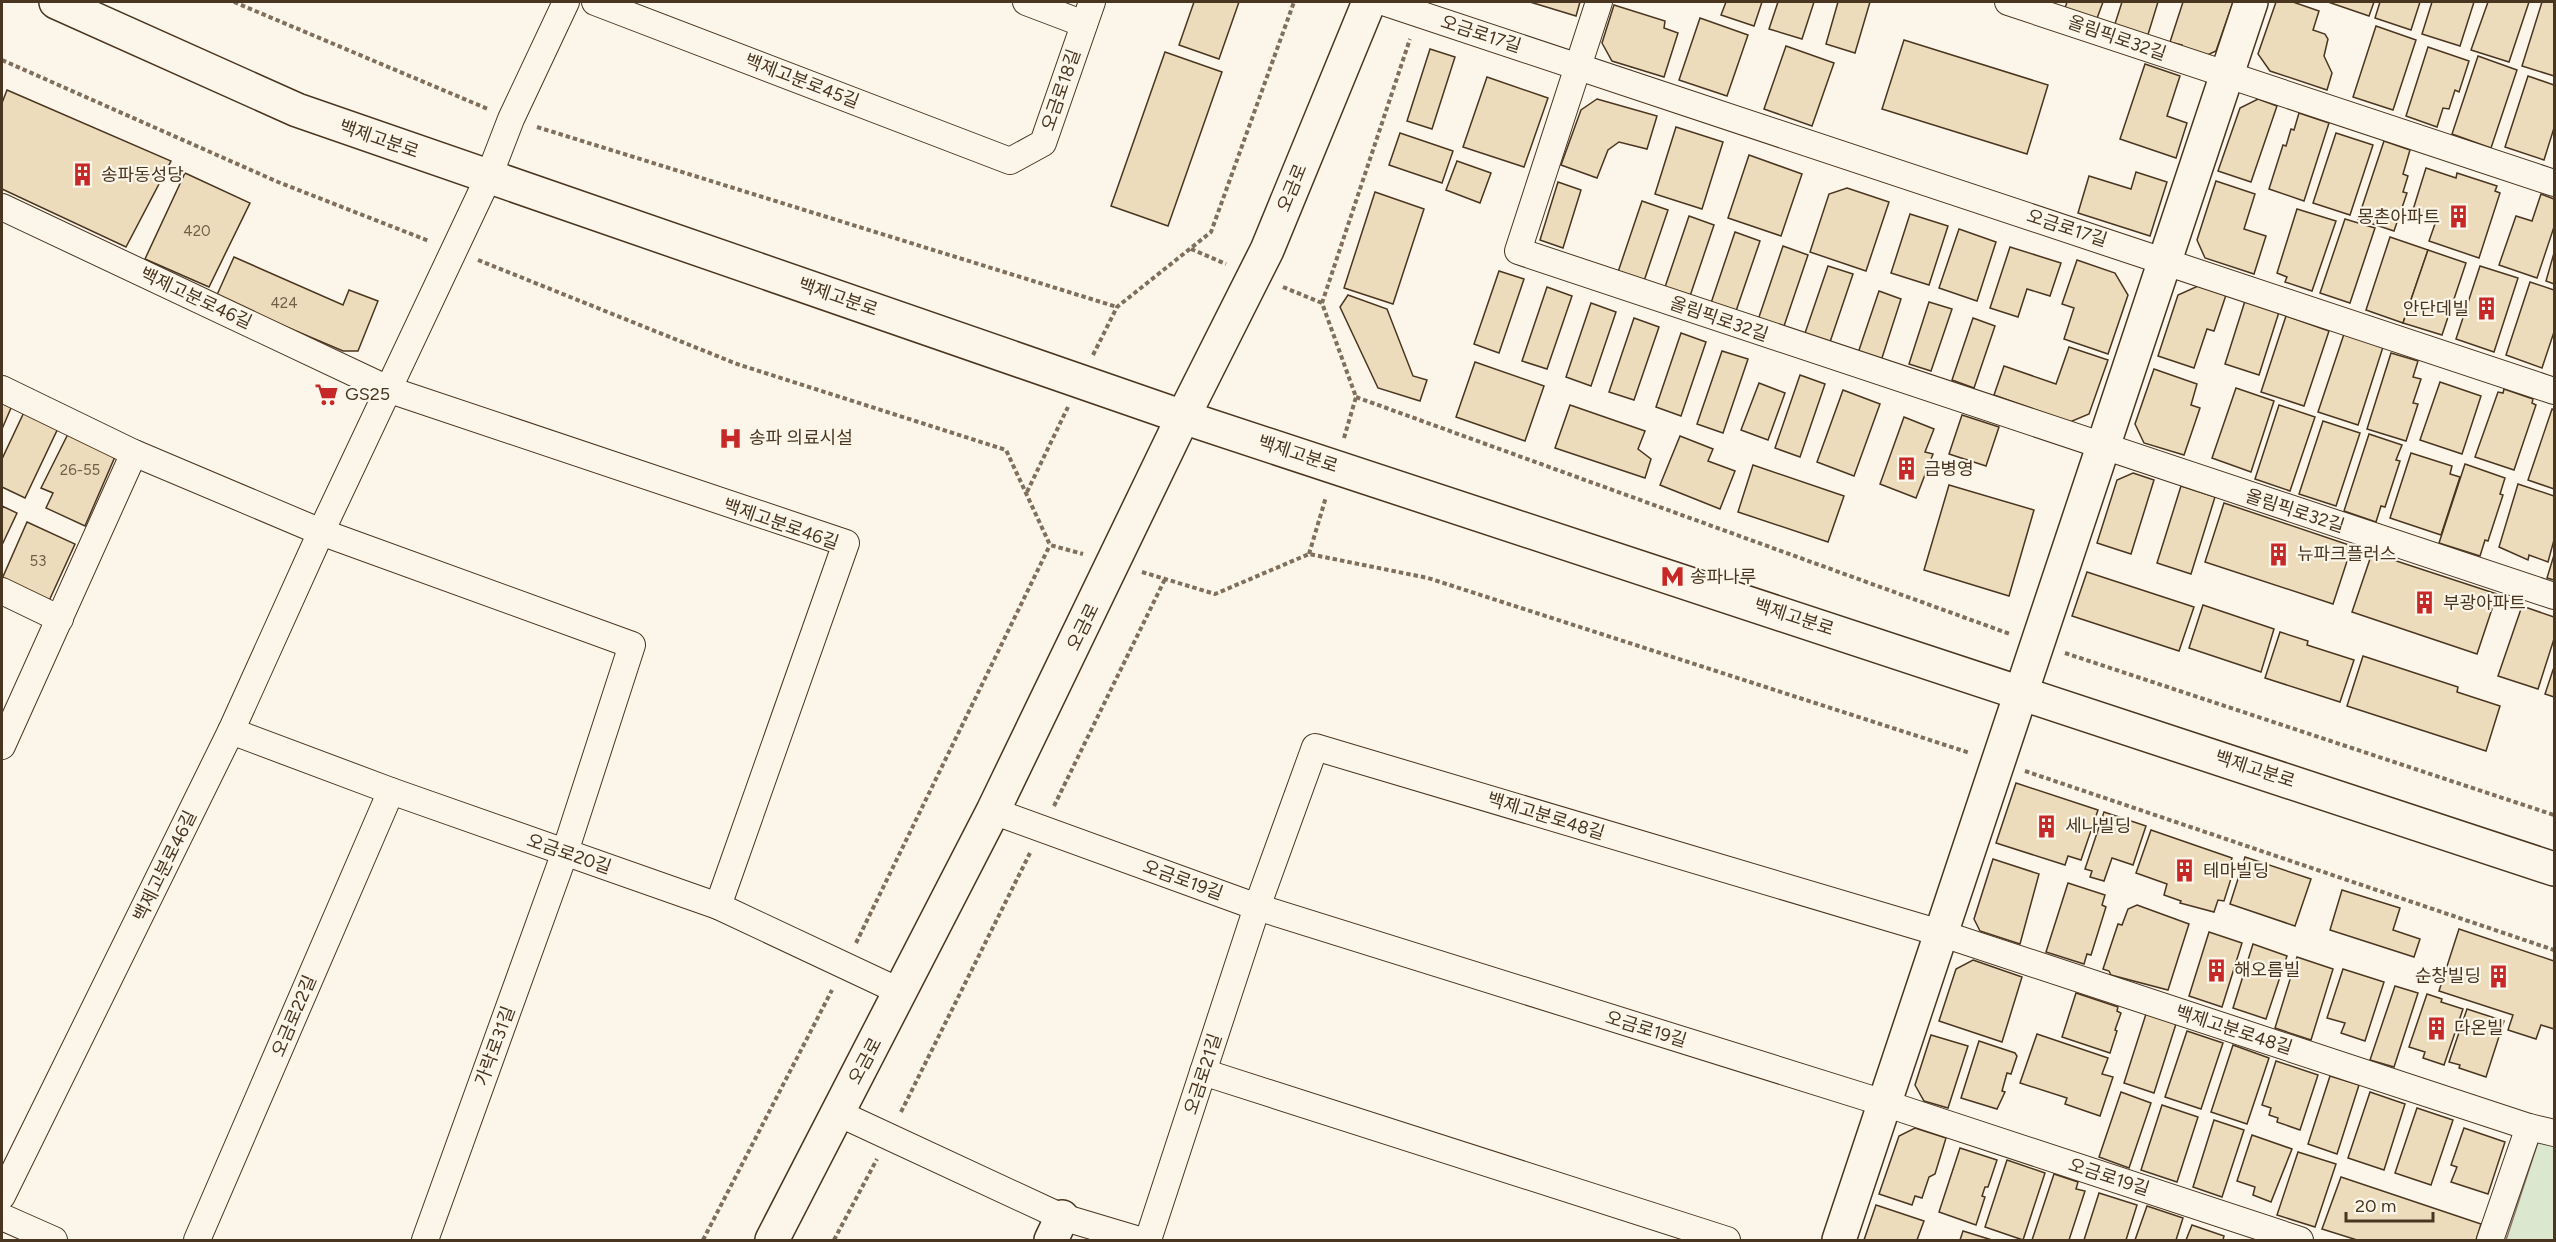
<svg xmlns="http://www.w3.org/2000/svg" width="2556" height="1242" font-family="Figtree,'Noto Sans KR',sans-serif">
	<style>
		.green { fill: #dce7d0; stroke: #887966; stroke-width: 1.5 }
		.building { fill: #ecdcbc; stroke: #4a3520; stroke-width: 1.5 }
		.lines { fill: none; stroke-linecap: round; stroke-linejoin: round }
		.street-casing { stroke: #4a3520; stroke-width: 28 }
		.secondary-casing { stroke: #4a3520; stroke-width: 36 }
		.path { stroke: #7f6f5c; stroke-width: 4; stroke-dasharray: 4.5 3; stroke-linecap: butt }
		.street { stroke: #fbf6e9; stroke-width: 26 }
		.secondary { stroke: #fbf6e9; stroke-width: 33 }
		.labels { text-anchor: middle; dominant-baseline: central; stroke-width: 4.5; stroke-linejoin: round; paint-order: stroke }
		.number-label { font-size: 15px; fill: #725f47 }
		.street-label { font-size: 18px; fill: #4a3520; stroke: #fbf6e9 }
		.poi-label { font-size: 18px; fill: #4a3520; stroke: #fbf6e9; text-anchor: start }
	</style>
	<rect width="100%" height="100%" fill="#fbf6e9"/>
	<!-- green -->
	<polygon class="green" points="2540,1136 2554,1141 2554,1240 2506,1240"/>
	<!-- building -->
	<g class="building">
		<polygon points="1194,2 1239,2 1219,59 1179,45"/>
		<polygon points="1530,2 1580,2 1576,16"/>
		<polygon points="1726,2 1762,2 1754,26 1721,15"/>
		<polygon points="1778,2 1814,2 1802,39 1769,29"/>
		<polygon points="1838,2 1870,2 1855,53 1826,44"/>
		<polygon points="2067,2 2103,2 2096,21 2064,11"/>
		<polygon points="2122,2 2158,2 2146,41 2113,30"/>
		<polygon points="2183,2 2233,2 2216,51 2199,59 2179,53 2182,45 2170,42"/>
		<polygon points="2276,2 2293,2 2319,11 2313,30 2325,34 2328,39 2324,56 2332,73 2327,90 2270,71 2258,54"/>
		<polygon points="2328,2 2374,2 2369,16"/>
		<polygon points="2380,2 2420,2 2411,30 2375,18"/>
		<polygon points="2432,2 2474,2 2460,46 2422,34"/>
		<polygon points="2488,2 2529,2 2509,62 2471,50"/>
		<polygon points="2542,2 2554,2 2554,76 2522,66"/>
		<polygon points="1614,5 1665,21 1664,28 1678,33 1664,77 1612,61 1602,43"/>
		<polygon points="1700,18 1748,35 1727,96 1679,80"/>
		<polygon points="2376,26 2416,40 2393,110 2353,97"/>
		<polygon points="1904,40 2048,85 2027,154 1882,109"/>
		<polygon points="1786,46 1834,63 1812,126 1764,109"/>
		<polygon points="2428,47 2469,61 2459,92 2455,90 2449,109 2443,108 2437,127 2406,116"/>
		<polygon points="1430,49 1455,57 1432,129 1407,121"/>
		<polygon points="1165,52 1222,72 1168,226 1111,206"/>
		<polygon points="2478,56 2517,70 2491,148 2452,134"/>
		<polygon points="2145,64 2180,76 2167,116 2187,123 2176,158 2120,139"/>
		<polygon points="2528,76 2554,85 2554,128 2544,160 2505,147"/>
		<polygon points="1487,77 1548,98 1524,167 1463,147"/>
		<polygon points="7,90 171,161 126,247 2,189 2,103"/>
		<polygon points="1597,99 1657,116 1647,149 1619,142 1608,150 1597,178 1561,165 1581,110"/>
		<polygon points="2258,99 2277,106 2251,182 2218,171 2240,108"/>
		<polygon points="2299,113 2329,123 2304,201 2269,189 2283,145 2286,146 2291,129 2294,130"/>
		<polygon points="1676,127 1723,142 1702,209 1655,194"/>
		<polygon points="1400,133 1453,151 1442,183 1389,165"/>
		<polygon points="2336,133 2373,145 2350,215 2313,203"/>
		<polygon points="2384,141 2410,150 2403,174 2408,176 2403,192 2407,193 2394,231 2358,219"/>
		<polygon points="1749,155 1802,174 1781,236 1728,218"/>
		<polygon points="1457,161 1491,173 1480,203 1446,190"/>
		<polygon points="2426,168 2456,178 2457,173 2497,186 2495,191 2500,193 2479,258 2429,241 2436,221 2412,213"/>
		<polygon points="2136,172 2167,182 2150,236 2078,213 2089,176 2131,189"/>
		<polygon points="185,173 250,203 209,287 145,259"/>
		<polygon points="2216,181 2255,194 2244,229 2266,236 2254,274 2205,258 2197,240"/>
		<polygon points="1558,182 1581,190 1563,248 1540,240"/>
		<polygon points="1847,188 1889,202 1866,271 1810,252 1829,194"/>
		<polygon points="1375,192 1424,209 1393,304 1344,288"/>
		<polygon points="2541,194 2554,199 2554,227 2537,278 2499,265 2516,216 2532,221"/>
		<polygon points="1642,201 1668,210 1643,284 1617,275"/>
		<polygon points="2297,209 2336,221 2312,291 2285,282 2287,277 2277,273"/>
		<polygon points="1910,214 1948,226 1929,285 1891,273"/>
		<polygon points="1689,216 1714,225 1689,299 1664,290"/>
		<polygon points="2345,219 2375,228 2350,303 2320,293"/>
		<polygon points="1959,229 1996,242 1977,301 1939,288"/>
		<polygon points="1735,232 1760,241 1735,314 1710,306"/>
		<polygon points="2390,237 2428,250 2403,323 2366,310"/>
		<polygon points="1783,246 1808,255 1783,329 1758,320"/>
		<polygon points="2010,247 2061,263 2050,296 2027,289 2018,317 1990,308"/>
		<polygon points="2428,250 2466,263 2442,335 2403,323"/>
		<polygon points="2554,253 2554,284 2546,281"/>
		<polygon points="234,257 343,305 349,290 378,301 358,351 343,351 216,297"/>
		<polygon points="2077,260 2115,273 2128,295 2108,354 2064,339 2074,308 2062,304"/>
		<polygon points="1828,266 1853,274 1828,348 1803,339"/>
		<polygon points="2480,266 2518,278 2494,352 2456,339"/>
		<polygon points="1499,271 1524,279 1499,353 1474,344"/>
		<polygon points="2530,282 2554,290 2554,332 2542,368 2506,355"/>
		<polygon points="2198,286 2226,295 2214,331 2207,329 2194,368 2158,356 2178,295"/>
		<polygon points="1547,287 1572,296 1547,369 1522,361"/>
		<polygon points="1879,291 1901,299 1881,361 1858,353"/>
		<polygon points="1348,295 1387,309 1413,376 1427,380 1420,401 1378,388 1340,307"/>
		<polygon points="2245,301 2279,312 2259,375 2225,364"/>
		<polygon points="1929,302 1952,309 1931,371 1909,364"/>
		<polygon points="1591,303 1616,312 1591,386 1566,377"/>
		<polygon points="2286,316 2329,331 2304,406 2261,392"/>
		<polygon points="1634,318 1659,327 1634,400 1609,392"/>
		<polygon points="1973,318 1995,326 1974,388 1952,380"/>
		<polygon points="1681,333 1706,342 1681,416 1656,407"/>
		<polygon points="2344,334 2383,347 2358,425 2318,412"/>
		<polygon points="2069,347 2108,360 2089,414 2070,422 1994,395 2004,366 2056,384"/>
		<polygon points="1722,351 1748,359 1723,433 1697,424"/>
		<polygon points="2391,353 2418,361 2413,377 2421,379 2413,403 2418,404 2406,441 2367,429"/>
		<polygon points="1475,362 1544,386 1525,441 1456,417"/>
		<polygon points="2154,369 2197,384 2191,405 2200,408 2184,455 2144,443 2135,424"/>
		<polygon points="1800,375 1825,384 1800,457 1775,448"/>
		<polygon points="2440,382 2481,396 2462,454 2420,440"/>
		<polygon points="1759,383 1785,393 1768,440 1741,430"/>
		<polygon points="2236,388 2274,401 2251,472 2212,458"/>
		<polygon points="2504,389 2533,399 2532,403 2536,405 2514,470 2475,457 2498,392 2503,393"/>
		<polygon points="1843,390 1880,404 1854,476 1817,462"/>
		<polygon points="2,396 14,401 2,429"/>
		<polygon points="1570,405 1645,431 1638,449 1651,459 1645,478 1555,448"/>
		<polygon points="2279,405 2315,417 2290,491 2255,479"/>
		<polygon points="26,408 60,424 25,498 2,487 2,459"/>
		<polygon points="2552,409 2554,410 2554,489 2528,480"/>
		<polygon points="1962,415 1999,427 1986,466 1949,454"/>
		<polygon points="1904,417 1934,429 1925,452 1933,454 1916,498 1880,484"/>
		<polygon points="2323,421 2360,433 2336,506 2299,494"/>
		<polygon points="70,430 117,452 85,526 46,508 53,493 41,488"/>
		<polygon points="2369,434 2402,445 2396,460 2400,461 2385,507 2381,506 2376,522 2344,511"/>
		<polygon points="1680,436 1713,449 1708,461 1735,471 1720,509 1660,485"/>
		<polygon points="2411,453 2452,466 2450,474 2460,477 2441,535 2390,518"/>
		<polygon points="2465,464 2505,478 2500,494 2503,495 2488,541 2485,540 2480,556 2439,543"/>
		<polygon points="1753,465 1844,496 1828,542 1738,512"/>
		<polygon points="2133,473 2154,480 2131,554 2097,543 2117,480"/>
		<polygon points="2518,484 2554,496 2554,540 2548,562 2529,555 2528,560 2499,547"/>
		<polygon points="1949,485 2034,510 2009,596 1924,570"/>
		<polygon points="2181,486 2215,497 2191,574 2157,563"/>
		<polygon points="2224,503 2352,546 2333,604 2205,562"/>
		<polygon points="2,506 17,513 2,545"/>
		<polygon points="27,522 75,544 48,603 2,579"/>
		<polygon points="2372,553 2497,594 2477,654 2352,612"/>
		<polygon points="2554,555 2554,580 2547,578"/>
		<polygon points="2087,572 2194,607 2179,651 2072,616"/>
		<polygon points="2203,605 2274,629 2261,672 2189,648"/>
		<polygon points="2522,606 2554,617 2554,639 2538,689 2498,676"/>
		<polygon points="2280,632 2308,641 2307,645 2354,660 2340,702 2265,678"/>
		<polygon points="2363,656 2458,687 2457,692 2500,706 2486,751 2347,706"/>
		<polygon points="2553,670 2554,671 2554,697 2545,694"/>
		<polygon points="2016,783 2098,810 2081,860 2068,856 2065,865 1996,843"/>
		<polygon points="2104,812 2146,826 2133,865 2112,858 2104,881 2090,877 2092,871 2085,869"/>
		<polygon points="2151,830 2232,858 2229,867 2234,869 2224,901 2218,900 2214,912 2180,903 2181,901 2164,895 2167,884 2136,873"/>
		<polygon points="2245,857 2311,879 2295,926 2230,904"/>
		<polygon points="1993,859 2039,874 2020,944 1980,931 1974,919"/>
		<polygon points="2068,883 2105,895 2102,905 2106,907 2091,955 2087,954 2084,964 2046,952"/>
		<polygon points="2342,890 2400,908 2393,930 2420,939 2414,957 2330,930"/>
		<polygon points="2137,905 2189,924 2168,990 2111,975 2109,971 2103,969 2118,924 2122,925 2128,909"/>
		<polygon points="2459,929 2554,961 2554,1029 2541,1025 2536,1039 2508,1030 2513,1015 2439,991"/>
		<polygon points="2209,932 2242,943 2222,1007 2189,996"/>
		<polygon points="2253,944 2287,956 2266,1019 2233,1008"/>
		<polygon points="2297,957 2333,969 2311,1040 2275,1028"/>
		<polygon points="1973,960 2022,977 2002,1042 1939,1021 1956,969"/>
		<polygon points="2343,969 2384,982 2365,1041 2341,1033 2345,1023 2327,1018"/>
		<polygon points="2395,986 2418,993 2394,1067 2370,1060"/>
		<polygon points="2076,993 2118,1007 2117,1011 2121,1013 2115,1030 2117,1031 2110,1053 2062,1037"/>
		<polygon points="2427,994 2442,999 2441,1002 2463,1009 2444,1065 2423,1058 2425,1052 2409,1047"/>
		<polygon points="2467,1009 2504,1021 2486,1077 2459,1068 2460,1065 2449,1062"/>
		<polygon points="2146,1014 2176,1024 2154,1093 2124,1083"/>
		<polygon points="2187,1031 2223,1043 2201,1109 2165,1097"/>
		<polygon points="2037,1034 2108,1058 2102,1074 2113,1077 2100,1116 2065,1104 2067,1098 2020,1083"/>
		<polygon points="1931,1035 1968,1046 1948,1108 1924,1101 1915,1085"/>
		<polygon points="1979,1041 2015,1053 2017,1056 2011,1074 2007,1073 2002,1091 2005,1092 1997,1109 1961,1098"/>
		<polygon points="2233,1045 2269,1058 2247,1124 2211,1112"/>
		<polygon points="2276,1061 2318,1075 2300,1130 2277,1122 2278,1118 2269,1115 2271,1108 2262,1105"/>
		<polygon points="2330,1076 2359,1085 2337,1154 2308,1144"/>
		<polygon points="2121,1092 2151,1103 2129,1168 2099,1157"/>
		<polygon points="2370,1092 2405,1104 2384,1170 2348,1158"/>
		<polygon points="2162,1105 2198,1117 2177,1182 2141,1170"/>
		<polygon points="2417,1108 2453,1120 2431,1185 2395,1173"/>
		<polygon points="2214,1120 2244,1130 2222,1197 2193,1187"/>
		<polygon points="1915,1128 1946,1138 1935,1174 1929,1177 1922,1198 1915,1196 1912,1205 1879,1194 1899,1136"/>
		<polygon points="2464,1128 2505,1142 2488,1194 2451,1182 2457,1167 2451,1165"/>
		<polygon points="2252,1135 2292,1149 2271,1202 2253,1195 2255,1187 2237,1181"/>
		<polygon points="1960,1148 1997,1160 1988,1187 1985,1187 1982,1196 1985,1197 1976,1225 1939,1212"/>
		<polygon points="2298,1152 2336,1164 2315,1227 2277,1215"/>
		<polygon points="2007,1160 2045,1173 2023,1240 1985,1227"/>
		<polygon points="2054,1174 2078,1182 2076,1189 2085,1191 2069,1240 2032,1240"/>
		<polygon points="2341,1177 2481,1224 2476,1240 2357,1240 2322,1229"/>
		<polygon points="2099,1193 2137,1205 2126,1240 2084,1240"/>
		<polygon points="1876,1205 1924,1221 1917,1240 1864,1240"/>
		<polygon points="2147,1206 2183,1218 2176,1240 2135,1240"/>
		<polygon points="2192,1225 2224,1236 2223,1240 2186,1240"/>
		<polygon points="1963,1231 1992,1240 1960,1240"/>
	</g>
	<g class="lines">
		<defs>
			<g id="street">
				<polyline points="595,2 1010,161 1043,143 1092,2"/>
				<polyline points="1026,2 1084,24"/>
				<polyline points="1383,2 2554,391"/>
				<polyline points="1599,2 1518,251 2554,596"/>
				<polyline points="2008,2 2554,183"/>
				<polyline points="2,207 390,390 846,543 718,906"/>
				<polyline points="2,389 134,453 321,532 632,645 565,852 425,1240"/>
				<polyline points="2,591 60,619"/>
				<polyline points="231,731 391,791 718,906 901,992"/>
				<polyline points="2,746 134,453"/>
				<polyline points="993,811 1257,907 1884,1103 2300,1240"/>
				<polyline points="1203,1072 1727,1240"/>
				<polyline points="838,1113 1062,1217 1139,1240"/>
				<polyline points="2,1196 231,731 321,532 489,176 511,119 566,2"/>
				<polyline points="2,1217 54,1240"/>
				<polyline points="197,1240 391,791"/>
				<polyline points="1148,1240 1257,907 1315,747 1940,933 2529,1127 2554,1133"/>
				<polyline points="2490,1240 2529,1127"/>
			</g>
			<g id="secondary">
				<polyline points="56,2 297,110 1183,417 2554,869"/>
				<polyline points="772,1240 993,811 1183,417 1267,250 1369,2"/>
				<polyline points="1051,1240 1062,1217"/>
				<polyline points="1839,1240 2251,2"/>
			</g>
		</defs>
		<!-- street casing -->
		<use href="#street" class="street-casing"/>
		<!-- secondary casing -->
		<use href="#secondary" class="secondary-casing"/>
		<!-- path -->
		<g class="path">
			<polyline points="234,2 488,109"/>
			<polyline points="2,60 278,182 429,241"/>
			<polyline points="537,127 1117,307"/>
			<polyline points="1191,249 1226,264"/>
			<polyline points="478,260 737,364 1006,450 1050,545 1083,554"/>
			<polyline points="1283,287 1322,303"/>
			<polyline points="1093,355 1117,307 1211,232 1294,2"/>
			<polyline points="1356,397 2010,634"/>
			<polyline points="1344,438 1356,397 1322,303 1410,39"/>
			<polyline points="1027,492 1068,407"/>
			<polyline points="1309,554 1326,497"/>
			<polyline points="1142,572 1215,594 1309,554 1428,578 1970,753"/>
			<polyline points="2065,653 2554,815"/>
			<polyline points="2025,771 2554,950"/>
			<polyline points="1054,806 1165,579"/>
			<polyline points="856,943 1050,545"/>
			<polyline points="901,1112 1030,853"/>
			<polyline points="703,1240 832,990"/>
			<polyline points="834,1240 877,1159"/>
		</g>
		<!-- street -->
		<use href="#street" class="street"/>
		<!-- secondary -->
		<use href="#secondary" class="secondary"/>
	</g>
	<!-- icons -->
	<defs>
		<symbol id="building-bare" viewBox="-9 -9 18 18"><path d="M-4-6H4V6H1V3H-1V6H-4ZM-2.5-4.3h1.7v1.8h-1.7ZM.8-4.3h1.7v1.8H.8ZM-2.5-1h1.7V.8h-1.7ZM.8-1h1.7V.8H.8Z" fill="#c62828" stroke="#fbf6e9" stroke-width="2.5" paint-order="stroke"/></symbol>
		<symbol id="supermarket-bare" viewBox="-9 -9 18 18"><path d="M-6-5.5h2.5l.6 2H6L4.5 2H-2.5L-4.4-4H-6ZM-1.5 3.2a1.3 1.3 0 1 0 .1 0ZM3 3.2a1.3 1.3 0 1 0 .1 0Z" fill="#c62828" stroke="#fbf6e9" stroke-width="2.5" paint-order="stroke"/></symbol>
		<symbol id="hospital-bare" viewBox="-9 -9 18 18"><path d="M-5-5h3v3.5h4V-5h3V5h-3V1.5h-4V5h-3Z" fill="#c62828" stroke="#fbf6e9" stroke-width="2.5" paint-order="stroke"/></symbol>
		<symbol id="metro-bare" viewBox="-9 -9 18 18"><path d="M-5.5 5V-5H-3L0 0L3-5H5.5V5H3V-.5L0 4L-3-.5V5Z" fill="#c62828" stroke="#fbf6e9" stroke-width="2.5" paint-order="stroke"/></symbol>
	</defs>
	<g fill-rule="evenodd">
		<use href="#building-bare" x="66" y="158" width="33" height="33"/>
		<use href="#building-bare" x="2442" y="200" width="33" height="33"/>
		<use href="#building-bare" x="2470" y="292" width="33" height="33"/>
		<use href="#supermarket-bare" x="310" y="378" width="33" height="33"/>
		<use href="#hospital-bare" x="714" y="422" width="33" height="33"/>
		<use href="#building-bare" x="1890" y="452" width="33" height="33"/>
		<use href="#building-bare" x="2262" y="538" width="33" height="33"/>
		<use href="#metro-bare" x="1656" y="560" width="33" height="33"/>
		<use href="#building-bare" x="2408" y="586" width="33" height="33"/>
		<use href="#building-bare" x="2030" y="810" width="33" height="33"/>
		<use href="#building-bare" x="2168" y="854" width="33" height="33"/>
		<use href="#building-bare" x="2200" y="954" width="33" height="33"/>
		<use href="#building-bare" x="2482" y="960" width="33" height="33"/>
		<use href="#building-bare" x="2420" y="1012" width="33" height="33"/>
	</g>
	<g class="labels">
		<!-- number labels -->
		<g class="number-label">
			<text x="197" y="231">420</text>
			<text x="284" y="303">424</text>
			<text x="80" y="470">26-55</text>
			<text x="38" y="561">53</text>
		</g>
		<!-- street labels -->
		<g class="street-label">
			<text transform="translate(1481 34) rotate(18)">오금로17길</text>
			<text transform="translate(2117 38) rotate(19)">올림픽로32길</text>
			<text transform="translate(802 81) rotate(21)">백제고분로45길</text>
			<text transform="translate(1061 90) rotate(-71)">오금로18길</text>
			<text transform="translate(379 139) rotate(19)">백제고분로</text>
			<text transform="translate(1292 188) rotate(-68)">오금로</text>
			<text transform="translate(2067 228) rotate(18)">오금로17길</text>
			<text transform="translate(838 297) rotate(19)">백제고분로</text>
			<text transform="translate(196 298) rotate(25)">백제고분로46길</text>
			<text transform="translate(1719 319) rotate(19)">올림픽로32길</text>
			<text transform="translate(1298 454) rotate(18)">백제고분로</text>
			<text transform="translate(2295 511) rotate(18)">올림픽로32길</text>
			<text transform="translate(781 524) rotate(19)">백제고분로46길</text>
			<text transform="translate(1794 617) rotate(18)">백제고분로</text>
			<text transform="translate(1083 627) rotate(-64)">오금로</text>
			<text transform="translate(2255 769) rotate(18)">백제고분로</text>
			<text transform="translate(1546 816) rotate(17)">백제고분로48길</text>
			<text transform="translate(569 854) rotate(19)">오금로20길</text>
			<text transform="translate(165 866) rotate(-64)">백제고분로46길</text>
			<text transform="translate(1183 880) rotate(20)">오금로19길</text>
			<text transform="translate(294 1016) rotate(-67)">오금로22길</text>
			<text transform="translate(1646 1029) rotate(17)">오금로19길</text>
			<text transform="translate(2234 1030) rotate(18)">백제고분로48길</text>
			<text transform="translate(495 1046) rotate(-70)">가락로31길</text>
			<text transform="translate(865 1061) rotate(-62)">오금로</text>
			<text transform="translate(1203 1074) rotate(-72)">오금로21길</text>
			<text transform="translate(2109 1177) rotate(18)">오금로19길</text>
		</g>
		<!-- poi labels -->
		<g class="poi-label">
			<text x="101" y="175">송파동성당</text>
			<text x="2440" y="217" text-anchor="end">몽촌아파트</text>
			<text x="2469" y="309" text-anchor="end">안단데빌</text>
			<text x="345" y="394">GS25</text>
			<text x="749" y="438">송파 의료시설</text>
			<text x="1924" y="469">금병영</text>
			<text x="2297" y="554">뉴파크플러스</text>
			<text x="1690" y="577">송파나루</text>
			<text x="2443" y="603">부광아파트</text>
			<text x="2065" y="826">세나빌딩</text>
			<text x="2203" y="871">테마빌딩</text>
			<text x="2234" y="970">해오름빌</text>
			<text x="2481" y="976" text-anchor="end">순창빌딩</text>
			<text x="2454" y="1028">다온빌</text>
		</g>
	</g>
	<!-- border -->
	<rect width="2556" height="1242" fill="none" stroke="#4a3520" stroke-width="6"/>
	<!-- scale -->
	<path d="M2346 1212v9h87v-9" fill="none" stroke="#4a3520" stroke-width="3"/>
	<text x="2355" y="1212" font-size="18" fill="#4a3520" stroke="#fbf6e9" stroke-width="4.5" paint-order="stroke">20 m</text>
</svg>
